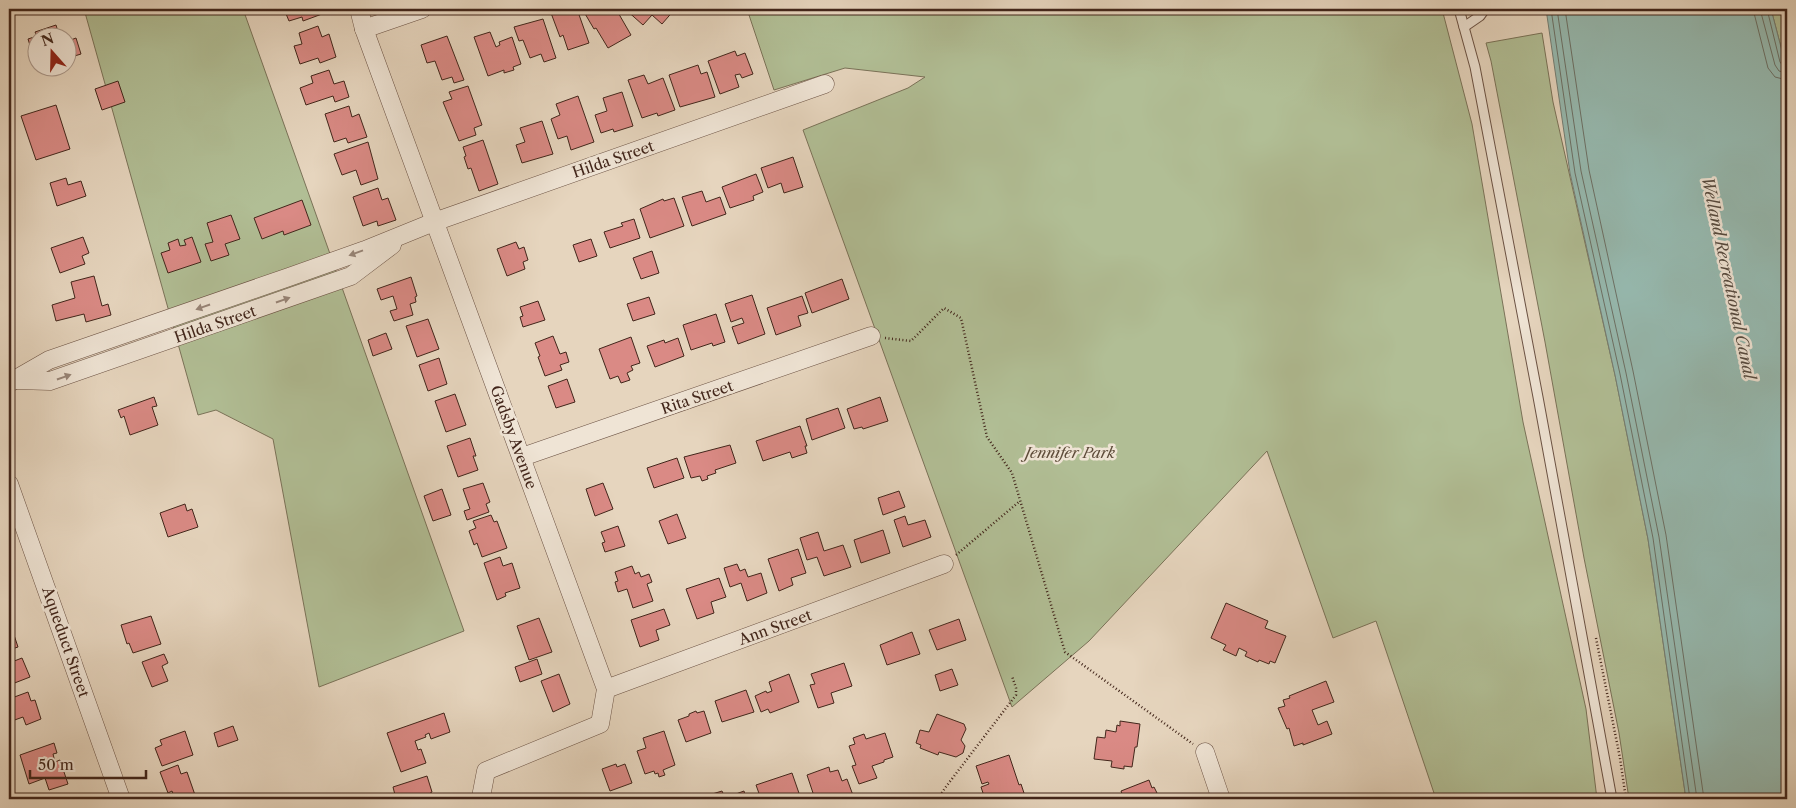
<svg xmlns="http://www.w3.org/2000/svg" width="1796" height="808" font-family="'Libre Caslon Text',serif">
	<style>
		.green { fill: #b1be95; stroke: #7a7258 }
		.water { fill: #96b9af; stroke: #747e74 }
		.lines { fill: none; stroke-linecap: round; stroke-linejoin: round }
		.shore { stroke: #6c7065; stroke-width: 1 }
		.building { fill: #da8a85; stroke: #42261b }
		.service-casing { stroke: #6b5244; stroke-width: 11 }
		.minor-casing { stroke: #6b5244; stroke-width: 19 }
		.path { stroke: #42261b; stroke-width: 2.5; stroke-dasharray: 1 2.5; stroke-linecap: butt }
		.service { stroke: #efe4d5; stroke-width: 9 }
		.minor { stroke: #efe4d5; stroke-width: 18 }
		.oneway { fill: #988578 }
		.labels { text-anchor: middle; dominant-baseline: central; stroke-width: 5; stroke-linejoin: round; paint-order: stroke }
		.street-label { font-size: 15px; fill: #42261b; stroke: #efe4d5 }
		.park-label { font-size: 15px; font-style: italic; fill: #5e4c3a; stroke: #efe4d5 }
		.water-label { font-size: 16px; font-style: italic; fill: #574b40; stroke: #efe4d5 }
	</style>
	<rect width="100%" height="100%" fill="#e6d5be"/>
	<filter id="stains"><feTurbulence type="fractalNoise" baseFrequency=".004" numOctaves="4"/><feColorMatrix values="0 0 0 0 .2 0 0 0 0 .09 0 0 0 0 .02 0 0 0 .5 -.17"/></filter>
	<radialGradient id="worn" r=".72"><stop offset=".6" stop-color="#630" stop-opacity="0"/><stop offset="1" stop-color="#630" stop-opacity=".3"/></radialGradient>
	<!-- green -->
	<g class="green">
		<polygon points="84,9 243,9 464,631 319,687 273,439 216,410 198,415"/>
		<polygon points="747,9 1442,9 1472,124 1523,422 1586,709 1597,799 1436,799 1376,621 1333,638 1267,451 1089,641 1012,707 803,130 908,88 925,77 845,68 774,90"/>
		<polygon points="1771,9 1787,9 1787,70"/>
		<polygon points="1542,33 1553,102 1615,375 1648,539 1686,799 1629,799 1619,733 1584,558 1545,342 1491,61 1486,43"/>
	</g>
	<!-- water -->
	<polygon class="water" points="1546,9 1771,9 1787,70 1787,799 1686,799 1648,539 1615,375 1570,173"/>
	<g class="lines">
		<!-- shore -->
		<g class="shore">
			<polyline points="1551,9 1575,173 1620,374 1653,538 1690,799"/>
			<polyline points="1557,9 1581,171 1626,373 1659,537 1697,799"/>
			<polyline points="1565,9 1589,170 1633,371 1666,535 1704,799"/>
			<polyline points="1753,9 1768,68 1775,77 1787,80"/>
			<polyline points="1760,9 1775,65 1779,71 1787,73"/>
			<polyline points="1767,9 1780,62 1783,66 1787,67"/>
		</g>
	</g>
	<!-- building -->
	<g class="building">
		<polygon points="284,9 320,9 322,14 303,21 302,17 289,21"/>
		<polygon points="562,9 577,9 589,43 568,50 563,35 560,37 551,13"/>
		<polygon points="590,9 616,9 631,35 608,48 596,28 594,29 584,12"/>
		<polygon points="625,9 675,9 662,24 652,15 643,25"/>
		<polygon points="543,19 556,58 544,62 541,54 530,58 523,40 519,41 514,27"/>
		<polygon points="56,25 60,38 38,38 38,53 33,55 28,39 37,36 35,32"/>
		<polygon points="318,26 322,37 329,34 336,57 320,63 318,58 300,64 294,46 302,44 299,33"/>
		<polygon points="490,32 496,47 500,45 499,42 512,37 521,64 513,67 514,70 504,73 504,70 488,76 474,37"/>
		<polygon points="447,36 464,80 454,83 452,77 442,80 435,61 427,63 421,45"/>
		<polygon points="76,38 81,54 68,58 68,41"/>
		<polygon points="735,51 737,56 745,53 753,74 742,78 740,74 735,75 739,87 720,94 708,61"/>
		<polygon points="698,65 701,74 707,72 715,97 680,107 669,75"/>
		<polygon points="329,70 334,84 344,81 349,97 335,102 333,96 306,105 300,88 313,83 311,76"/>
		<polygon points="644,75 648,84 663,78 675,110 658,116 657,113 642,118 628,80"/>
		<polygon points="118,81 125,102 102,110 95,89"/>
		<polygon points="468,86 482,125 474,128 476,135 459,141 443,102 452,99 449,92"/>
		<polygon points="622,92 633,126 614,132 613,129 601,133 595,115 607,111 603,98"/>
		<polygon points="578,96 594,142 571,150 567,136 558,139 551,119 560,115 556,104"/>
		<polygon points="56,105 70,149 36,160 21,116"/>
		<polygon points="349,106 352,117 359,114 367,137 348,143 346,138 334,142 325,114"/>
		<polygon points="542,121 553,154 522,163 516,145 525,142 520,128"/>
		<polygon points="483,140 498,184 479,191 471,168 468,169 464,157 466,156 463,147"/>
		<polygon points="368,142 378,179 361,185 356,170 342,175 334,154"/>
		<polygon points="793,157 803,187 784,193 781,183 768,188 761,168"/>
		<polygon points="756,174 763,192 753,196 754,200 730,208 722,187"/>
		<polygon points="66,178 68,185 81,181 86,196 57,206 50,183"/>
		<polygon points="378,188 382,200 388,198 396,220 378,226 377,221 363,226 353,197"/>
		<polygon points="702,191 706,202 720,197 726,214 692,226 682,197"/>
		<polygon points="674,198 684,226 650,238 640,209 663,199 664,201"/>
		<polygon points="302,200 311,225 284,235 283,231 262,239 254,218"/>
		<polygon points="231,215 240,239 225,244 229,255 211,261 205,244 213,242 207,223"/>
		<polygon points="634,219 640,238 610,248 604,232 623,226 621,223"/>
		<polygon points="83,237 89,253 82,256 85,264 60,273 51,248"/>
		<polygon points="192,237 201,262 168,273 161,253 170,250 168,243 178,239 180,246 186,245 184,240"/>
		<polygon points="591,239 597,256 579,262 573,245"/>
		<polygon points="516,242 519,249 524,247 528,260 523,262 525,269 507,276 497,249"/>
		<polygon points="652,251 659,273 641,279 633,258"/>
		<polygon points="94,276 102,306 108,304 111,315 86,322 84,314 56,321 52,305 75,298 71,282"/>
		<polygon points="411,277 417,296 415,297 416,302 410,304 413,315 394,321 390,311 397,309 393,296 381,300 377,289"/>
		<polygon points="842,279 849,299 812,313 805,293"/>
		<polygon points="752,295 765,334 738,344 732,327 744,323 742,318 731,322 725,304"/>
		<polygon points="802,296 808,313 798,316 801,326 776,335 767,308"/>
		<polygon points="649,297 655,314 633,321 627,304"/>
		<polygon points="538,301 545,320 523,327 520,317 523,316 520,307"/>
		<polygon points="716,314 725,342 713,346 712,343 691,350 683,325"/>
		<polygon points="428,319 439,349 417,357 406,326"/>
		<polygon points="386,333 392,349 373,356 368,340"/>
		<polygon points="553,336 560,354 566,352 569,362 560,365 562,370 545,376 538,357 540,356 535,343"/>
		<polygon points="631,337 640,363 631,366 633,370 627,373 630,380 621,383 618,376 610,379 599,349"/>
		<polygon points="678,338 684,356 655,367 647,346 664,340 665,343"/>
		<polygon points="439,358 447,384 428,391 419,365"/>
		<polygon points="567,379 575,402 556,408 548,386"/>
		<polygon points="455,394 466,425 446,432 435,401"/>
		<polygon points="154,397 157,406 152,407 158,425 130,435 124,416 121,418 118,410"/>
		<polygon points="880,397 888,421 863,429 862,427 854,429 847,409"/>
		<polygon points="838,408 845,428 812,440 806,419"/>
		<polygon points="800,426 807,446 805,446 807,453 792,458 790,452 763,461 756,441"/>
		<polygon points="470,438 476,456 473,456 478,470 458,477 447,446"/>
		<polygon points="730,445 736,463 715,470 716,473 707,476 708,479 702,481 700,476 691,478 684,457"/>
		<polygon points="677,458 684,478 654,488 647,468"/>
		<polygon points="483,483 490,502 486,504 489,512 467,520 464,511 470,509 463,489"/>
		<polygon points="603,483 613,509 595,516 586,489"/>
		<polygon points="442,489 451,515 433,521 424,496"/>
		<polygon points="899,491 905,507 883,515 878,498"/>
		<polygon points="185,504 187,511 192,509 198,527 168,537 160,513"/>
		<polygon points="677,514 686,538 668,544 659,521"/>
		<polygon points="491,515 494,522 497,521 507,548 482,557 477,543 474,545 469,531 476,528 473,521"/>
		<polygon points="905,516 908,525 925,520 931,537 903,547 894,520"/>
		<polygon points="618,526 625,546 605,552 602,543 605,542 601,532"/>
		<polygon points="883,530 890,553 861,563 854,540"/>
		<polygon points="818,532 824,551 843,545 851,567 824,576 817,557 807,560 800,538"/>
		<polygon points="798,549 806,573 791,578 793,585 779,591 768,559"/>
		<polygon points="500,557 503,566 512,563 520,588 505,593 506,596 497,600 484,563"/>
		<polygon points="737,564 740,571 745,569 748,577 761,573 767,593 747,601 741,583 730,587 724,568"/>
		<polygon points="632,566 635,574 639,572 641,577 649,574 652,582 647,584 653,601 633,608 627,589 618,592 615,582 618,581 615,572"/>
		<polygon points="719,578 726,597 711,602 714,613 697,619 686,589"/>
		<polygon points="1226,603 1268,621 1265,628 1286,636 1275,663 1270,661 1269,664 1259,660 1258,662 1245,656 1247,652 1239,648 1236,656 1223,650 1226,645 1211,638"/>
		<polygon points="664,609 670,625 656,630 659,640 640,647 631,620"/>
		<polygon points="151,616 161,644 133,653 129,643 127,644 121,625"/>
		<polygon points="539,618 552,652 529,660 517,626"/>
		<polygon points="959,619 966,640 937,650 929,630"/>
		<polygon points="10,623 18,647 9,650 9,624"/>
		<polygon points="912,632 920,654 887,665 880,645"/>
		<polygon points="164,654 168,663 162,666 168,681 152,687 142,662"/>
		<polygon points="22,658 30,677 12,684 9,676 9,663"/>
		<polygon points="537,659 542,674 520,682 515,667"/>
		<polygon points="844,663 852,686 831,693 834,703 818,708 810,685 815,684 811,674"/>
		<polygon points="952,669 958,685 940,691 935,675"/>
		<polygon points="559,674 570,704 553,712 541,681"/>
		<polygon points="789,674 799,702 770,713 768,709 761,712 755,696 766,691 767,693 772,691 769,682"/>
		<polygon points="1326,681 1334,702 1312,710 1318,725 1327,721 1332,734 1303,745 1303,743 1294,746 1289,728 1287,729 1278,708 1285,706 1283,700 1290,698 1289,696"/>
		<polygon points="746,690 754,712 722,722 715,701"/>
		<polygon points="28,692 31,701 35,700 41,719 26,725 23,717 9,722 9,699"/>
		<polygon points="696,711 697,713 704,711 711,733 686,742 678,720 689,716 689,714"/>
		<polygon points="444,713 450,732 431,739 429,733 425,735 426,737 415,741 418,750 421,749 426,763 401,772 387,733"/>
		<polygon points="937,714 964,724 966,729 961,740 965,746 963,753 956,757 939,752 938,755 920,748 921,745 916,743 920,730 929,732"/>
		<polygon points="1120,721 1140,724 1137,747 1135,747 1132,767 1124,766 1124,769 1111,767 1112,761 1094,759 1097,737 1105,738 1106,730 1116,732 1117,725 1120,726"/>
		<polygon points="233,726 238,740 218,747 214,733"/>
		<polygon points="185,731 193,755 162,766 155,748 162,745 160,740"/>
		<polygon points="664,731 675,765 663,770 665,775 659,777 658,773 655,774 654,771 645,774 637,751 646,748 643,738"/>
		<polygon points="885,733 893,757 884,760 884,762 872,766 877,778 859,784 852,766 856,765 849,746 855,744 853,738 864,734 866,739"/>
		<polygon points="54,743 57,753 53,754 55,762 60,760 68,784 49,790 45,778 29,784 20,755"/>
		<polygon points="1009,755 1019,785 1021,784 1025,796 1017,799 985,799 981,787 989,784 988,782 982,784 976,766"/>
		<polygon points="616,764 617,767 625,764 632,783 610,791 602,769"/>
		<polygon points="178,765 181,774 187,772 195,795 182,799 175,799 172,791 168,793 160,772"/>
		<polygon points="829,767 830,772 838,770 842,781 847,779 854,798 850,799 815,799 807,775"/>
		<polygon points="792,773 801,799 761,799 756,785"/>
		<polygon points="427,776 432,792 427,795 428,799 396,799 393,787"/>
		<polygon points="1149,780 1152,788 1154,787 1160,799 1124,799 1121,791"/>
		<polygon points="722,791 725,798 744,791 746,799 710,799 709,795"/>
	</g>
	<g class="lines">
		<defs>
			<g id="service">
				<polyline points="1459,9 1475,67 1538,397 1612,799"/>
				<polyline points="1464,27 1480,16 1485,9"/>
			</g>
			<g id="minor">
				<polyline points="359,9 364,29 606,689 600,724 486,771 481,797 482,799"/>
				<polyline points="364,29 422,9"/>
				<polyline points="16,380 50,381 351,276 392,245"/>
				<polyline points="9,383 49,360 289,277 365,250 434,222 825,84"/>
				<polyline points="522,457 871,336"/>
				<polyline points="9,484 121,799"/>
				<polyline points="606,689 944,564"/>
				<polyline points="1205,752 1221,799"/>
			</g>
		</defs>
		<!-- service casing -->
		<use href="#service" class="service-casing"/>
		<!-- minor casing -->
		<use href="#minor" class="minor-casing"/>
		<!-- path -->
		<g class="path">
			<polyline points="885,338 911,341 944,308 961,318 987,437 1012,473 1065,652 1193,744"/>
			<polyline points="956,555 1020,501"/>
			<polyline points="1596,638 1620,758 1626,799"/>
			<polyline points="938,799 945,788 1016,695 1016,688 1012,676"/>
		</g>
		<!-- service -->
		<use href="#service" class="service"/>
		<!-- minor -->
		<use href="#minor" class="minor"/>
	</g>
	<!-- one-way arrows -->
	<defs><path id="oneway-solid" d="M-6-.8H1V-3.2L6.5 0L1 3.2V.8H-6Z" transform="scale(1.25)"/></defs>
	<g class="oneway">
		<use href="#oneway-solid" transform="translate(356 253) rotate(160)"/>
		<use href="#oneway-solid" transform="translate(283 300) rotate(-19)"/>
		<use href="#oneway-solid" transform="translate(203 307) rotate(161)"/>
		<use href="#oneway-solid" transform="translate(64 377) rotate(-19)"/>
	</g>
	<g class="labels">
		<!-- street labels -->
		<g class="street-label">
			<text transform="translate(613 159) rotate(-19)">Hilda Street</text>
			<text transform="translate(215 324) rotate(-19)">Hilda Street</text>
			<text transform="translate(697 397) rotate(-19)">Rita Street</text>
			<text transform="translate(514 437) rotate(70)">Gadsby Avenue</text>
			<text transform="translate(775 627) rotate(-20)">Ann Street</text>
			<text transform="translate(66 642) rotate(71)">Aqueduct Street</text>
		</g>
		<!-- park labels -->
		<g class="park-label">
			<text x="1070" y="452">Jennifer Park</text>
		</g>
		<!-- water labels -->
		<g class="water-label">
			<text transform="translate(1729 278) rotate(78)">Welland Recreational Canal</text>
		</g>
	</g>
	<!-- margin -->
	<rect width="1796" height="808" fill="none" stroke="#e6d5be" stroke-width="30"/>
	<rect x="10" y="10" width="1776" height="788" fill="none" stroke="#42261b" stroke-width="2.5"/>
	<rect x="15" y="15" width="1766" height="778" fill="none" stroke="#42261b"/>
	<!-- north arrow -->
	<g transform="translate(52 52) rotate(340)"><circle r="24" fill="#efe4d5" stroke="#aa988b"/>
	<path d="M0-4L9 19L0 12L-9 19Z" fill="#8f2418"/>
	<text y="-8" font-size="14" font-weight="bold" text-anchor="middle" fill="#42261b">N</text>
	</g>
	<!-- scale -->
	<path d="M30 770v8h116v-8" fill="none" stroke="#42261b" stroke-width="2.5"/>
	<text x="38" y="770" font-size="15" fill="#42261b" stroke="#efe4d5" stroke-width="4" paint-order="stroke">50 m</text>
	<rect width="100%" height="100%" filter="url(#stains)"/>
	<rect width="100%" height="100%" fill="url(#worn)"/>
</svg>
